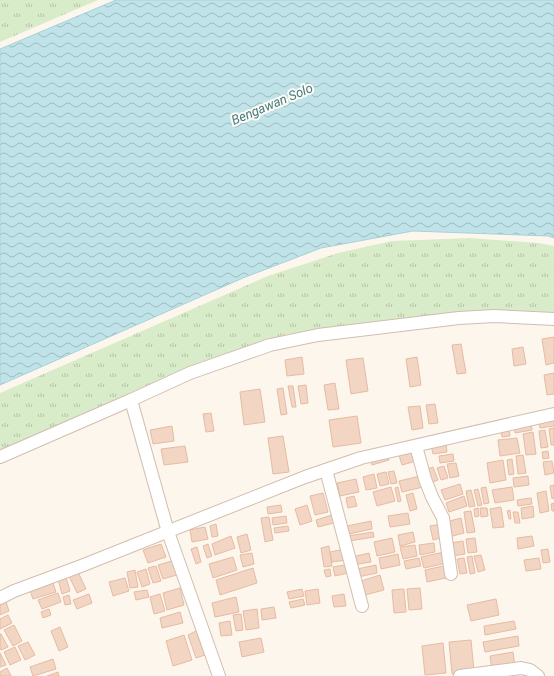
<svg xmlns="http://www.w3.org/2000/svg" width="554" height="676" font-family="Roboto,sans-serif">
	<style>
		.grass { fill: url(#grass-tufts) }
		.water { fill: url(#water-waves); stroke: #a5d3da }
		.building { fill: #f3d5c3; stroke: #e6bba3 }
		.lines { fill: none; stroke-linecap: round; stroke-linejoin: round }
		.minor-casing { stroke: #d1beb0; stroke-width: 14 }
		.minor { stroke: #fff; stroke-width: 12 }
		.labels { text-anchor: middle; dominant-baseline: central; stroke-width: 4; stroke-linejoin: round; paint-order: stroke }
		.water-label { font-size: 13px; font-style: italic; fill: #437c86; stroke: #fffaf3 }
	</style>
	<defs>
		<pattern id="grass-tufts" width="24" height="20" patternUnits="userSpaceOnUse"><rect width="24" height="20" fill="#d8ecc9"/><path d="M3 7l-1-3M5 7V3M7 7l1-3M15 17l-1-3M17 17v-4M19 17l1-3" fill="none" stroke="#b4c2a5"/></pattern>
		<pattern id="water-waves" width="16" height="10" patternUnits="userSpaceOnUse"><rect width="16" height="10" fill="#bfe3e8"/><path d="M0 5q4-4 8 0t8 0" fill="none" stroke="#a0bbbe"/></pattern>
	</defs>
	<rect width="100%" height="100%" fill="#fdf6ec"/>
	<!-- grass -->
	<g class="grass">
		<polygon points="0,0 98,0 0,42"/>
		<polygon points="470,238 538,243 554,246 554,313 494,310 422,316 287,334 240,349 139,391 0,451 0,393 268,276 338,253 392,241"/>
	</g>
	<!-- water -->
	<polygon class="water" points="116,0 554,0 554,238 548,236 413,231 321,248 243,278 0,385 0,49"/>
	<!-- building -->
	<g class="building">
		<polygon points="554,337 554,363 546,365 542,339"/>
		<polygon points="461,344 466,373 457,374 452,345"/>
		<polygon points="523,347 526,364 514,366 512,349"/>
		<polygon points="302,357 304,374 287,376 285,360"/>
		<polygon points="417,357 421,385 410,387 406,359"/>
		<polygon points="363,358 368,391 351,394 346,360"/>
		<polygon points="554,373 554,394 547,395 544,375"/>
		<polygon points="335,383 339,409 328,410 324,385"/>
		<polygon points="306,385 308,403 301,404 298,386"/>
		<polygon points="288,386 293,386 296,407 292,407"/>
		<polygon points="283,388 287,414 281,415 277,389"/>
		<polygon points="260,389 265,422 244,425 240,392"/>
		<polygon points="435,404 438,423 429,424 426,405"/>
		<polygon points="420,406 423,428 412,430 408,407"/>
		<polygon points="211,413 214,431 206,432 203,414"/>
		<polygon points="357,416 361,443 333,447 329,420"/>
		<polygon points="538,419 554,420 554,426 540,428"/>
		<polygon points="531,422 532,430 515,433 514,424"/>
		<polygon points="172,426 174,441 153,444 150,430"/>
		<polygon points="509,428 510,436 502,437 501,429"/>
		<polygon points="554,428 554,445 551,445 549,429"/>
		<polygon points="545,430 548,447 541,448 539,431"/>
		<polygon points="533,432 536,454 526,455 523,434"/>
		<polygon points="283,436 289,472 273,474 268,438"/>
		<polygon points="517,438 520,453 500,456 498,440"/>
		<polygon points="446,443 447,452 433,454 431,445"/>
		<polygon points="185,446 188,462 164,465 161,449"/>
		<polygon points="413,449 416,461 402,465 398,452"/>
		<polygon points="548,451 549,458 543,459 542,452"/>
		<polygon points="387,453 389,460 372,465 370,457"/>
		<polygon points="453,454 454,461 440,463 439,456"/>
		<polygon points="523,455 526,473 518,474 516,456"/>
		<polygon points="512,459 514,474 509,475 507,460"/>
		<polygon points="503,460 506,480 490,483 487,463"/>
		<polygon points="552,461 554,473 545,475 543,462"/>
		<polygon points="456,463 459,476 450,478 447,464"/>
		<polygon points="444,466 448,478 441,480 437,468"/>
		<polygon points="433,467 438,480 429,483 425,470"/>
		<polygon points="394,471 397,483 391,484 388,472"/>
		<polygon points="386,472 389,484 380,486 377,474"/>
		<polygon points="374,474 377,488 366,490 363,477"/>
		<polygon points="420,476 423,487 402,492 399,481"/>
		<polygon points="528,476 529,485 514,487 513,478"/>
		<polygon points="356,479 359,492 340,496 337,483"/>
		<polygon points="460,484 463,494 445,500 441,490"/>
		<polygon points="554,485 554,498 552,499 550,486"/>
		<polygon points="391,487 395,501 377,506 373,492"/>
		<polygon points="398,487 401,501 398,502 395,488"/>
		<polygon points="486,487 489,503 484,504 481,488"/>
		<polygon points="512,487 514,500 495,503 492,490"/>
		<polygon points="478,489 482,505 478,506 474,490"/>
		<polygon points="471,490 475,506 469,507 466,491"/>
		<polygon points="546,491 549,511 540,513 537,493"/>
		<polygon points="323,493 328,512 315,515 310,496"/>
		<polygon points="413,493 417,509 410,511 406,495"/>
		<polygon points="354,496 357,506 348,508 346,498"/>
		<polygon points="464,496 467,506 449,512 446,503"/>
		<polygon points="531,498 532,504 518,506 517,500"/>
		<polygon points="554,503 554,511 552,511 551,504"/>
		<polygon points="281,505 282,512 268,514 267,507"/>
		<polygon points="307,505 312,521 300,525 295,509"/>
		<polygon points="533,506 534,517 522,519 521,508"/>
		<polygon points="501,507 504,527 493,528 490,509"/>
		<polygon points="478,508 479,516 475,517 474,509"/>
		<polygon points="480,508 487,508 488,516 481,517"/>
		<polygon points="510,510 511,519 509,519 507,511"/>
		<polygon points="471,511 475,532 467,533 464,512"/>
		<polygon points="513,512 518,512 520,523 515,523"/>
		<polygon points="408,513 410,524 390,527 388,516"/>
		<polygon points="332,515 334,523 318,527 316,520"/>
		<polygon points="286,516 287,523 273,525 272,518"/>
		<polygon points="269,517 273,540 265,542 261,518"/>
		<polygon points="461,518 464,533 449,537 446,522"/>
		<polygon points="371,521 372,529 349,534 347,526"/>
		<polygon points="216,524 218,536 212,537 210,526"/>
		<polygon points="442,524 445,537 433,540 430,526"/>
		<polygon points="288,526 289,531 275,533 274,528"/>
		<polygon points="205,527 208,539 192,542 190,530"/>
		<polygon points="373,532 374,537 349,541 348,536"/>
		<polygon points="413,532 415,542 400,546 398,535"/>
		<polygon points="247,534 251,550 241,553 237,537"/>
		<polygon points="231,536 235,548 215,555 212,544"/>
		<polygon points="532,536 534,546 518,549 517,538"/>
		<polygon points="392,538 395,552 377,556 374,542"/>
		<polygon points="475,538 477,552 468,553 466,539"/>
		<polygon points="463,541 465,554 453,556 451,543"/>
		<polygon points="434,543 435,552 420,555 419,545"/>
		<polygon points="161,544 166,557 148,563 143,550"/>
		<polygon points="208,544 212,556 207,558 203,546"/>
		<polygon points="415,545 417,556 403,559 400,547"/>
		<polygon points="329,546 332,566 324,567 321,548"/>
		<polygon points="197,547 201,562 196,564 191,549"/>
		<polygon points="345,549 347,560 332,562 330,552"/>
		<polygon points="548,549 550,562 543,563 541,550"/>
		<polygon points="444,552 447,563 424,568 421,557"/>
		<polygon points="252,553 254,564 243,567 240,555"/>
		<polygon points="369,553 371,562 353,565 352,557"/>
		<polygon points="398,554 400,565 381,569 379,558"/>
		<polygon points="481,555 485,570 478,572 474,556"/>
		<polygon points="472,556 475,573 470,574 467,557"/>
		<polygon points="233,557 237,570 213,578 209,564"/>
		<polygon points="419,558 421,566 406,569 404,561"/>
		<polygon points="464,558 467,573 460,574 457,559"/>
		<polygon points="539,558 541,569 526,571 524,560"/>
		<polygon points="175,560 180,574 163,579 158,565"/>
		<polygon points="350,564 352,572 335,576 333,567"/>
		<polygon points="376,565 377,573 358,577 357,569"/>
		<polygon points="448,565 450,577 427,582 425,570"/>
		<polygon points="156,566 161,581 153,583 148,568"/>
		<polygon points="253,568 257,583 220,595 216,580"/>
		<polygon points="146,569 150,584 142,587 137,572"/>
		<polygon points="330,569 331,576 326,577 324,570"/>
		<polygon points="135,570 138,587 130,588 127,572"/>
		<polygon points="78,572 86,589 77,593 69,576"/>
		<polygon points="380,575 384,590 365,595 361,581"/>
		<polygon points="66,577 70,591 62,594 58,579"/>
		<polygon points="125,578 129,591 113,596 109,582"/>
		<polygon points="52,580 56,592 33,599 29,588"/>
		<polygon points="180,588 184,605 167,610 163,593"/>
		<polygon points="420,588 422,609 409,610 407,589"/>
		<polygon points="302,589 304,596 289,599 287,592"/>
		<polygon points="318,589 320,603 307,605 305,591"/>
		<polygon points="404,589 406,612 394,613 392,590"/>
		<polygon points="147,590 149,597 136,600 134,592"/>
		<polygon points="58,593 61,602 42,609 38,600"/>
		<polygon points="89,594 92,603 77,609 73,600"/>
		<polygon points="160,594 165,611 154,614 150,597"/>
		<polygon points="344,594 346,606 334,607 332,596"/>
		<polygon points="69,595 71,604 65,605 63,597"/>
		<polygon points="236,597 239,612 215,617 212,603"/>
		<polygon points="303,599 305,605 291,608 289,602"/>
		<polygon points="496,599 499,615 471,621 467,605"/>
		<polygon points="6,602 9,611 0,615 0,605"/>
		<polygon points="274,607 276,618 262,620 261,609"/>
		<polygon points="49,609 51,615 43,618 41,612"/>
		<polygon points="257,609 259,628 246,630 243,611"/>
		<polygon points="180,612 183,623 162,628 160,618"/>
		<polygon points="241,614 243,630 236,631 233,615"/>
		<polygon points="8,615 12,623 0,629 0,619"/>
		<polygon points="230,621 232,635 221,636 219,623"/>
		<polygon points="514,621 516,629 485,635 484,626"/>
		<polygon points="14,625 22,641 13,646 4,630"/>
		<polygon points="60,627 68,647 59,651 51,631"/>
		<polygon points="196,631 205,655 196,658 188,635"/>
		<polygon points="0,634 1,634 8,647 1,650 0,648"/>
		<polygon points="184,635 192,660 173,666 166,641"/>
		<polygon points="518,636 519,646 485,652 483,642"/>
		<polygon points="261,638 264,652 242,657 239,642"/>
		<polygon points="471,640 474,671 452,674 449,642"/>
		<polygon points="28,642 35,655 25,660 18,646"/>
		<polygon points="443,643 446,673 425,675 422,646"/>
		<polygon points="15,647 21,660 10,665 4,652"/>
		<polygon points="513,652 515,667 492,671 490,656"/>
		<polygon points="0,653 6,665 0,667"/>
		<polygon points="53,659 56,669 33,676 30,667"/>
		<polygon points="7,668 11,676 0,676 0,672"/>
		<polygon points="58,672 59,676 47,676"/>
	</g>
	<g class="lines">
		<defs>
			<g id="minor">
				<polyline points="131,400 190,373 270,345 318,335 459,318 494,316 554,319"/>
				<polyline points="416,446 425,479 432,497 443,518 451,574"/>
				<polyline points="0,457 131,400 168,532 219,676"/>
				<polyline points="326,470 362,606"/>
				<polyline points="0,598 14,591 81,566 305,477 361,458 554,414"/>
				<polyline points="460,676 521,668 530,670 538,676"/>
			</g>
		</defs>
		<!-- minor casing -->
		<use href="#minor" class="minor-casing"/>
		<!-- minor -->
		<use href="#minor" class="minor"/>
	</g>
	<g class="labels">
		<!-- water labels -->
		<g class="water-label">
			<text transform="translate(272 104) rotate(-23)">Bengawan Solo</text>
		</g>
	</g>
</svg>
